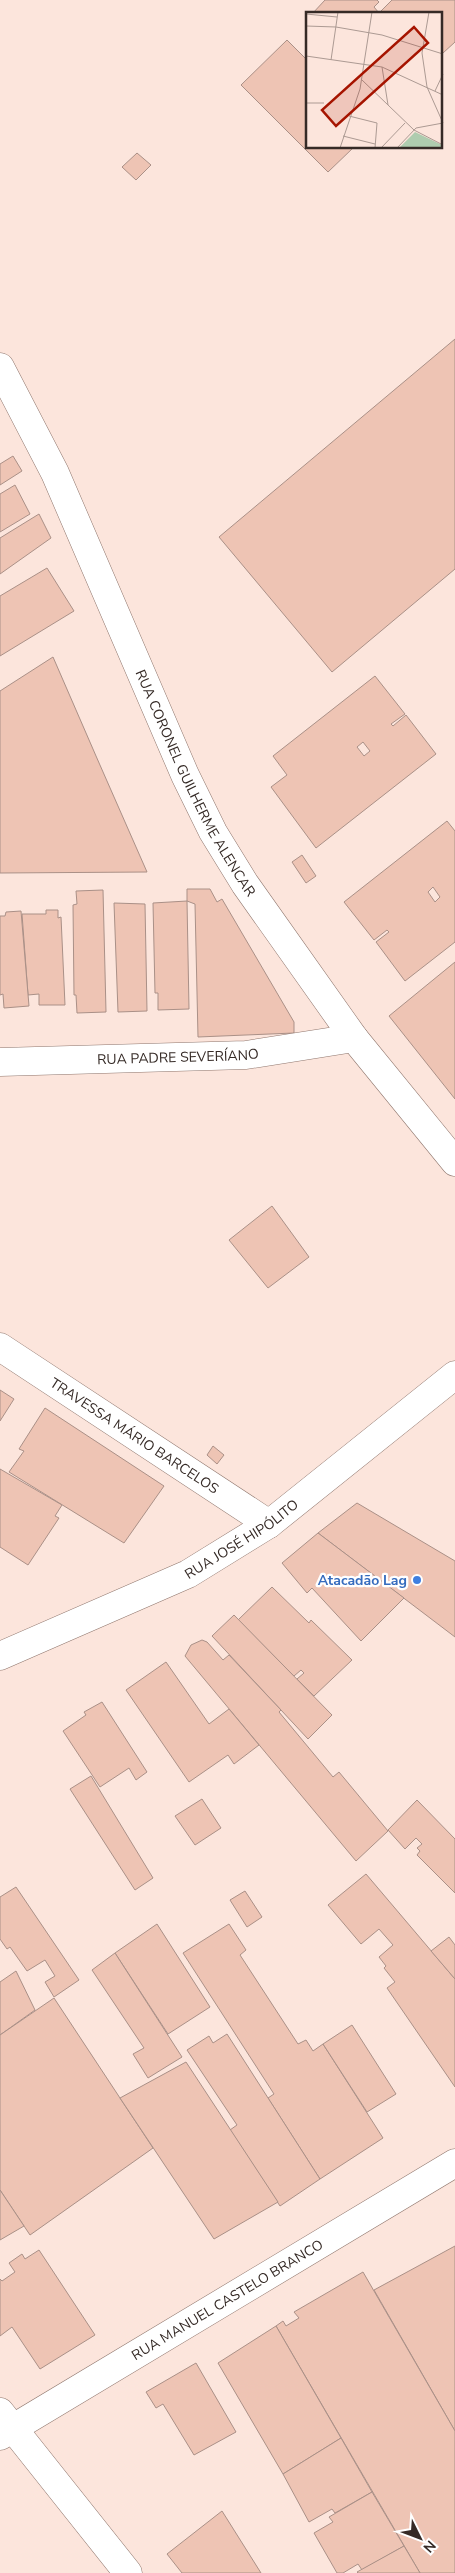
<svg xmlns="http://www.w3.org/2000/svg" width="455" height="2573" font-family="'Nunito Sans',sans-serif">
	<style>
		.building { fill: #eec4b4; stroke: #aa9087; fill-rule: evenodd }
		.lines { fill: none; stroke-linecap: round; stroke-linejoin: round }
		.street-casing { stroke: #8f766d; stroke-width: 29 }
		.secondary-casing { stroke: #8f766d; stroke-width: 29 }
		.street { stroke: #fff; stroke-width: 28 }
		.secondary { stroke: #fff; stroke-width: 28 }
		.shop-dot { fill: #3f7fe0; stroke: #fff; stroke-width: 2 }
		.labels { text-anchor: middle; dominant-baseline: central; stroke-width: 4.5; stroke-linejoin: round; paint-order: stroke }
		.street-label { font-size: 14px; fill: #352a26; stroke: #fff }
		.shop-label { font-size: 14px; font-weight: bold; fill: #366cbe; stroke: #fff; text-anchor: end }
		.inset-road { fill: none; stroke: #ac9a93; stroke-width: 1 }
		.view { fill: #a61400; fill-opacity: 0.15; stroke: #a61400; stroke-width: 2.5 }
		.inset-edge { fill: none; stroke: #352a26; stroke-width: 2.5 }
	</style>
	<rect width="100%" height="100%" fill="#fce5dc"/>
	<!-- building -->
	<g class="building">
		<polygon points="325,0 377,0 379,2 374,7 379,13 392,0 455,0 455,42 443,53 441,51 441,14 312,14"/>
		<polygon points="287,40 308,61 308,148 353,148 328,172 241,85"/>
		<polygon points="137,153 151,165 136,180 122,167"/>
		<polygon points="455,339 455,569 332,672 219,537"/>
		<polygon points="13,456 22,471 0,485 0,464"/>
		<polygon points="15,485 30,514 0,532 0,494"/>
		<polygon points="39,514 51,538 0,574 0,538"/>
		<polygon points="47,568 74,611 0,656 0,596"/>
		<polygon points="53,657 96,756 147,872 0,873 0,691"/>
		<path d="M375,676L405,714L391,724L393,726L406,715L436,754L316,848L271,787L287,775L273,756ZM363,742L370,751L364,756L357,747Z"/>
		<path d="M447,821L455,831V942L405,981L376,942L389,932L387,930L374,940L344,902ZM433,887L440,897L435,902L428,892Z"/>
		<polygon points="302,855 316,876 306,883 292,862"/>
		<polygon points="187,889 210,889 217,902 222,899 294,1022 294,1033 198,1037 195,904 187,901"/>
		<polygon points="103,890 106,1012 77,1013 76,995 74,995 73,905 77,904 76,891"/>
		<polygon points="187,901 189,1009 158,1010 158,993 155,993 153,903"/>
		<polygon points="114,903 145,904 147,1011 118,1012"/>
		<polygon points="46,910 58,910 58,918 61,917 65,1005 39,1005 39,994 28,995 22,914 46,914"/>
		<polygon points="21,911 29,1006 4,1008 3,994 0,995 0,916 5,916 6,912"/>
		<polygon points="455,962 455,1099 389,1016"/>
		<polygon points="272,1206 309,1257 268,1288 229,1240"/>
		<polygon points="0,1390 14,1399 0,1421"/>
		<polygon points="45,1408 164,1486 124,1543 9,1472 24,1451 19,1449"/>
		<polygon points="213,1446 224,1455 217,1464 207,1455"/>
		<polygon points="0,1469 62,1505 55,1516 59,1518 28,1565 0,1547"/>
		<polygon points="357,1503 455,1561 455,1637 318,1533"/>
		<polygon points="318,1533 404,1598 361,1641 312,1588 307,1593 282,1563"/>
		<polygon points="272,1587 309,1623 311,1620 352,1660 314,1696 297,1679 304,1673 301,1670 294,1676 238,1620"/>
		<polygon points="234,1615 332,1715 308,1739 212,1636"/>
		<polygon points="202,1640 207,1642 223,1660 229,1655 281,1710 279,1712 333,1777 339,1772 388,1831 356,1861 185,1656 191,1645"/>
		<polygon points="166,1662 209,1724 229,1709 259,1745 234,1764 228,1755 189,1782 126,1690"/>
		<polygon points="102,1702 147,1772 136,1780 129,1768 100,1787 63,1731 86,1715 84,1712"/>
		<polygon points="91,1776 153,1878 135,1890 70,1789"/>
		<polygon points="202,1799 221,1828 195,1845 175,1816"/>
		<polygon points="417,1800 455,1839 455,1893 417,1855 420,1851 417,1848 422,1844 416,1838 405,1849 388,1830"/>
		<polygon points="366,1874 455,1979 455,2087 387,1988 395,1982 384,1968 386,1966 379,1957 393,1945 379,1929 361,1944 328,1905"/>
		<polygon points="16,1887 79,1980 54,1997 45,1982 55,1976 45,1960 27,1971 10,1947 7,1949 0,1939 0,1897"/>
		<polygon points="245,1891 262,1917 247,1927 230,1900"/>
		<polygon points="157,1924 210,2007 168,2034 115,1953"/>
		<polygon points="229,1924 246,1950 240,1955 298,2044 306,2040 313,2051 323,2044 383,2138 320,2179 268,2098 274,2094 183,1953"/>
		<polygon points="449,1937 455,1945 455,1979 431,1951"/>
		<polygon points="115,1953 182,2057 148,2078 133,2054 144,2048 92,1970"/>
		<polygon points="16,1971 35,2010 0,2035 0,1982"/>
		<polygon points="54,1998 153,2148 30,2235 0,2190 0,2035"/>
		<polygon points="352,2025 396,2094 367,2112 323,2044"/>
		<polygon points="227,2034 320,2179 280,2206 230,2130 237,2125 187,2050 209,2036 213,2043"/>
		<polygon points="186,2062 278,2202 214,2239 120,2098"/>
		<polygon points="0,2190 24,2226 0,2240"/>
		<polygon points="455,2246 455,2431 374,2290"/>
		<polygon points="39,2250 95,2335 40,2369 12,2327 0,2336 0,2279 2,2281 15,2272 9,2263 22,2254 25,2259"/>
		<polygon points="363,2272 455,2431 455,2573 420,2573 276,2326 283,2321 286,2326 299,2318 294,2312"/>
		<polygon points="276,2326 341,2438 283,2474 218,2363"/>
		<polygon points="196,2363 236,2432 194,2455 163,2404 156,2408 146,2392"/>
		<polygon points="341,2438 372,2492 335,2513 332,2509 309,2522 283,2474"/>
		<polygon points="372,2492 404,2546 362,2570 358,2564 343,2573 337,2573 314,2533 333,2522 329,2517"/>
		<polygon points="222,2511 261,2573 182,2573 167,2554"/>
		<polygon points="404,2546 420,2573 358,2573 357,2572"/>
	</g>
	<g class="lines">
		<defs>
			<g id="street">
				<path id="s1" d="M0,367L55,473L185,775L213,832L245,884L354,1038L455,1162"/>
				<path id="s2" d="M0,1062L246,1055L354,1038"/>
				<path id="s3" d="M0,1347L269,1524"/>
				<polyline points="0,2412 128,2573"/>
			</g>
			<g id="secondary">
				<path id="s4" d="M0,1656L188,1574L269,1524L455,1375"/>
				<path id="s5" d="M0,2436L455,2163"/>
			</g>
		</defs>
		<!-- street casing -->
		<use href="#street" class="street-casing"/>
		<!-- secondary casing -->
		<use href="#secondary" class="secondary-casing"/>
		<!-- street -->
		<use href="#street" class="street"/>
		<!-- secondary -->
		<use href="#secondary" class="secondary"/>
	</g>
	<!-- markers -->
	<circle class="shop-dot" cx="417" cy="1580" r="5"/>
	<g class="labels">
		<!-- street labels -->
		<g class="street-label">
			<text stroke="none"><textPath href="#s1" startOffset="460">RUA CORONEL GUILHERME ALENCAR</textPath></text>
			<text stroke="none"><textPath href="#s2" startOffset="178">RUA PADRE SEVERÍANO</textPath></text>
			<text stroke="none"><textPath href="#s3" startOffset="161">TRAVESSA MÁRIO BARCELOS</textPath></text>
			<text stroke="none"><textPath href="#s4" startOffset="269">RUA JOSÉ HIPÓLITO</textPath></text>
			<text stroke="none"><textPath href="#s5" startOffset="265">RUA MANUEL CASTELO BRANCO</textPath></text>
		</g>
		<!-- shop labels -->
		<g class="shop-label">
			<text x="407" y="1580">Atacadão Lag</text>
		</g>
	</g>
	<!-- overview -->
	<g transform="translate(306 12)">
		<rect width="136" height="136" fill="#fce5dc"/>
		<path d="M109,120L136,133V136H93Z" fill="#aeccaf"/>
		<path class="inset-road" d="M0,2L31,5M0,14L30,15M30,15L76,23L137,42M0,44L76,55L137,83M25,48L32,0M76,55L82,93M56,68L108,118L137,133M129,79L137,62M0,91H18M43,104L71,111L69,136M37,124L69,132M34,136L54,77L66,0M75,136L99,111M91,136L110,116L137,111L121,75L116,41L123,0"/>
		<path class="view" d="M108,15L122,31L30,114L16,98Z"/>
		<rect width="136" height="136" class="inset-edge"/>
	</g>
	<!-- north arrow -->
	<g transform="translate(420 2538) rotate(132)" stroke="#ffffff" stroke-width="4" paint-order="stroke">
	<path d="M0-4L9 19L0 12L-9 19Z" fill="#352a26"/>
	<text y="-8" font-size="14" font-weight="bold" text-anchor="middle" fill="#352a26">N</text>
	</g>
</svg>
